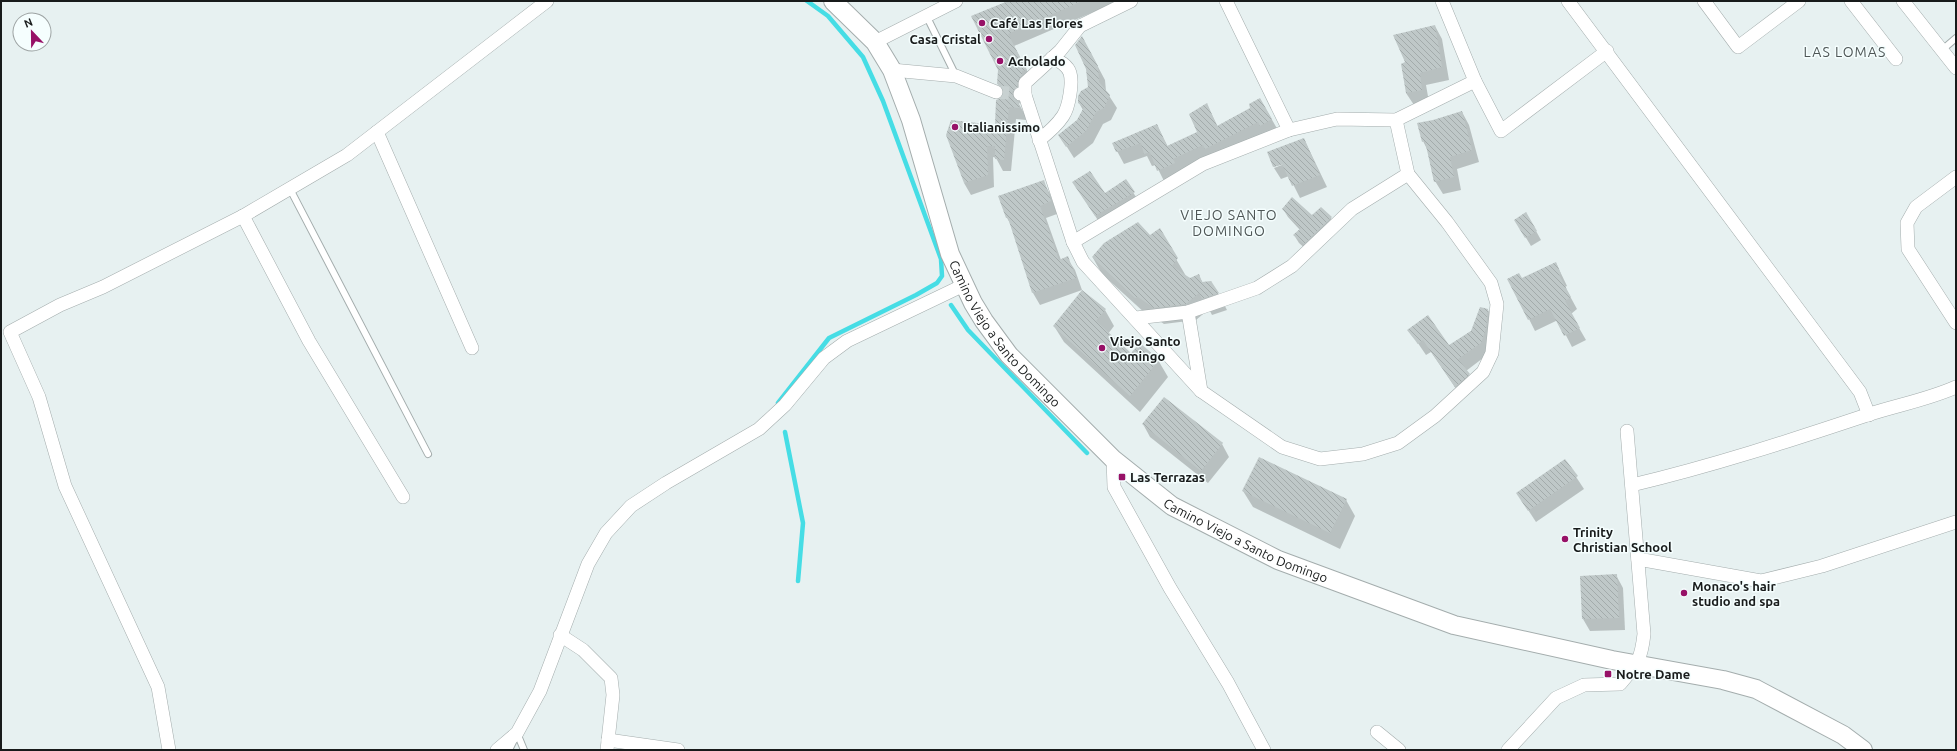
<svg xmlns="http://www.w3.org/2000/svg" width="1957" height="751" font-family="Ubuntu,sans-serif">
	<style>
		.shadow { fill: #0003 }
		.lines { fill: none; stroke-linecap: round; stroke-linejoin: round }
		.stream { stroke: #46dde5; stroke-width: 4.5 }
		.building { fill: url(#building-back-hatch) }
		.street-tunnel { stroke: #c8d1d1; stroke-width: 13; stroke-dasharray: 13 6; stroke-linecap: butt }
		.lane-casing { stroke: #a4adad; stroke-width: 8 }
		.street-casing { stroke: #a4adad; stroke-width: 14 }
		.secondary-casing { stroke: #a4adad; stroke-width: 20 }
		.lane { stroke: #fff; stroke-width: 6 }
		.street { stroke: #fff; stroke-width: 13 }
		.secondary { stroke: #fff; stroke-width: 18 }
		.poi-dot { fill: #971167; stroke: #f5fefe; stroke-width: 1.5 }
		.labels { text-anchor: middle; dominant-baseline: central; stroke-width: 3; stroke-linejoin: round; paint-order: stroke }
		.poi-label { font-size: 13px; font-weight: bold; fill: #181b1b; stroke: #f5fefe; text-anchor: start }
		.street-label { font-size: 13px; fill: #181b1b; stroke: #f5fefe }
		.neighbourhood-label { font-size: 14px; letter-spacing: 1px; fill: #4e5656; stroke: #f5fefe }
	</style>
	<defs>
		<pattern id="building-back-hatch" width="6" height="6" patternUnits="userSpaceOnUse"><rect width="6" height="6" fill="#bfc8c8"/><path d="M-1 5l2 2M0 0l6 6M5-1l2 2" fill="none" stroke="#a3abab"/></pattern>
	</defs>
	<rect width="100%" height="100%" fill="#e7f1f1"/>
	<!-- shadow -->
	<g class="shadow">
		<polygon points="1009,1 1119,1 1014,46 1033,82 1019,104 1025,115 1026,120 1016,119 1011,171 1003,171 996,158 993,157 994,187 971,195 964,183 996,126 1004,94 998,83"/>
		<polygon points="1435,26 1442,39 1449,80 1426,85 1429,102 1414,105 1406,93 1406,63"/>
		<polygon points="1089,50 1105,80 1106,91 1117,108 1111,120 1103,124 1093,143 1074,158 1060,136 1077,121 1083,110 1079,103 1089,88"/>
		<polygon points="1260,99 1279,132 1165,183 1156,165 1152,166 1147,156 1124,164 1117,151 1157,125 1168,147 1199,133 1207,105 1218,127 1252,109"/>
		<polygon points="1462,112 1469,125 1479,162 1457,169 1461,190 1443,194 1435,181 1428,151 1423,141 1433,121"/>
		<polygon points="1304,139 1327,187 1300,198 1289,176 1281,179 1274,168 1287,163 1274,167 1268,153"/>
		<polygon points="1043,181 1050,194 1057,214 1046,218 1061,260 1067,258 1075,270 1082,290 1040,305 1033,293 1011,225 1007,218"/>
		<polygon points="1126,181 1141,205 1103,228 1073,182 1105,195"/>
		<polygon points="1283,209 1312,216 1331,218 1335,226 1309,252 1299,243 1294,235 1300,230 1288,217"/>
		<polygon points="1526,213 1541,240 1531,246 1520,228"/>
		<polygon points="1159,230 1186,276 1190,279 1199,276 1203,283 1218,293 1227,310 1212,315 1209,309 1196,320 1164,324 1148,313 1146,314 1102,274 1093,258 1150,236"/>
		<polygon points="1556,263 1567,286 1565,287 1577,309 1571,314 1586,340 1572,347 1558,320 1535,331 1529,319 1522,279"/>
		<polygon points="1105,310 1114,326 1108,334 1131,354 1158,360 1168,377 1140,412 1064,342 1054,326"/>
		<polygon points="1488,310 1495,323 1487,355 1466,371 1476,387 1463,399 1431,352 1426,355 1409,330 1448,347 1471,331"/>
		<polygon points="1143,424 1222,444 1229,457 1208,483 1150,437"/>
		<polygon points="1565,460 1584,489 1536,522 1517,493"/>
		<polygon points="1243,491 1346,500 1355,516 1340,549 1253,507"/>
		<polygon points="1616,575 1623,588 1625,630 1590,631 1583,619"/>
	</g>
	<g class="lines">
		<!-- stream -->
		<g class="stream">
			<polyline points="951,305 968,330 1087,453"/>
			<polyline points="778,403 829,338 916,295 937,283 942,276 941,259 883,101 863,57 828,16 807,1"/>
			<polyline points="785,432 803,523 798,581"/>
		</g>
	</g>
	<!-- building -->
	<g class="building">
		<polygon points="1008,1 1082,1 1008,34 1027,70 1022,71 1022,75 1018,80 1017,87 1012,92 1013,97 1019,102 1019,108 1009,107 1004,160 995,159 995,146 987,146 988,175 964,183 946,135 951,120 995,125 996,100 1001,98 1004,91 1002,87 997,84 998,70 971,16"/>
		<polygon points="1435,25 1442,67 1420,73 1422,90 1406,93 1401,64 1405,62 1393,35"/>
		<polygon points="1082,36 1098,66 1099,82 1110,95 1104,108 1096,112 1086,131 1066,147 1058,135 1077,120 1084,107 1078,103 1078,96 1081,91 1088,87 1086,69 1075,45"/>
		<polygon points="1260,98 1272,119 1260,126 1258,122 1205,149 1203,145 1173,159 1175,163 1157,171 1150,152 1144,154 1141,143 1116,152 1112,143 1157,124 1167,146 1197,132 1189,114 1207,103 1217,126 1250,108 1249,104"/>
		<polygon points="1462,111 1472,150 1450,157 1454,177 1434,182 1425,141 1422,142 1417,123 1433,120"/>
		<polygon points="1304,138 1320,175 1292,186 1282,164 1273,167 1267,152"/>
		<polygon points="1090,171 1105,193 1126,179 1135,192 1095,216 1072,182"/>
		<polygon points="1044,180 1051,201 1040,206 1059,260 1068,256 1076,278 1032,293 1008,218 1006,218 998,196"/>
		<polygon points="1292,197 1312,215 1321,207 1332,217 1304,244 1293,235 1301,228 1282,209"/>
		<polygon points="1526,212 1537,231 1525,238 1514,220"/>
		<polygon points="1138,222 1150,235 1160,228 1178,258 1172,266 1190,278 1199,274 1202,282 1211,281 1219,293 1202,299 1199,293 1186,304 1154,308 1138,297 1135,298 1092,257 1104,243"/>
		<polygon points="1556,262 1561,274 1559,275 1571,297 1565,301 1580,328 1564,336 1550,309 1528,320 1507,279 1519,273 1522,278"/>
		<polygon points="1082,290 1106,309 1096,321 1131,353 1140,343 1159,360 1130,396 1053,326"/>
		<polygon points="1480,307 1488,309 1486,328 1481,343 1458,359 1470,374 1455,387 1423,340 1418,344 1407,330 1428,315 1449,345 1471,331"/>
		<polygon points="1164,397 1223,443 1201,471 1142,424"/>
		<polygon points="1259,457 1347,499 1330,533 1242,491"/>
		<polygon points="1565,459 1578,476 1528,511 1516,493"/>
		<polygon points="1617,574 1619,618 1582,619 1580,576"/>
	</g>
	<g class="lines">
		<!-- street-tunnel -->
		<polyline class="street-tunnel" points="996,92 1020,94"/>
		<defs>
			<g id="lane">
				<polyline points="927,17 956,76"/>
				<polyline points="1942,50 1956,38"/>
				<polyline points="290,189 428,454"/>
				<polyline points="517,733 524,750"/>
				<polyline points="509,750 514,740"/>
			</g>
			<g id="street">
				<polyline points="1226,1 1289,130"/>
				<polyline points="1442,1 1475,81 1501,131 1607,51"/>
				<polyline points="1568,1 1860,392 1869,415"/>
				<polyline points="1704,1 1738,47 1799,1"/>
				<polyline points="1851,1 1896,59"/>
				<polyline points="1903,1 1956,68"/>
				<polyline points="875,42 956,1"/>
				<polyline points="892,70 956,76 996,92"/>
				<polyline points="1020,94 1025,95 1073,242 1083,262 1201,391 1282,447 1320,459 1363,454 1398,443 1435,416 1483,372 1492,353 1497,304 1491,283 1447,222 1408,174 1396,120"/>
				<polyline points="1025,95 1025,83 1060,51 1080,26 1131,1"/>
				<polyline points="377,132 472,348"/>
				<path d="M1039,140C1048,133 1057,125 1063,116C1069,107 1073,83 1070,73C1068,66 1059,60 1052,58"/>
				<polyline points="1956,177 1916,207 1907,223 1908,249 1956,323"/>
				<polyline points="243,216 309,341 403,497"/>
				<polyline points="1073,242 1203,164 1289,130 1337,119 1396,120 1475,81"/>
				<polyline points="1188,312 1201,391"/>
				<polyline points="1136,318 1188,312 1257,288 1292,266 1352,209 1408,174"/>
				<polyline points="1113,459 1114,487 1170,588 1228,683 1264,750"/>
				<path d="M1632,485C1712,466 1789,441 1867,415C1897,405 1927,400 1956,387"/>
				<polyline points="1638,559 1761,581 1822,566 1956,522"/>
				<polyline points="560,635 583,650 611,678 613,695 607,750"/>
				<polyline points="1377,732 1399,750"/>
				<polyline points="608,740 678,750"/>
				<polyline points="169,750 158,687 65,486 39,397 10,332 60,305 103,287 243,216 347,155 547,1"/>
				<polyline points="497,750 517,733 540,691 588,564 606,533 631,506 666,483 759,429 785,405 824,358 847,341 964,285"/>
				<path d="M1508,750L1556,698L1584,685L1620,684C1637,664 1641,661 1644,634L1627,431"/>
			</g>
			<g id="secondary">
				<path id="s1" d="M833,1L875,42L892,70L911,120L950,254L973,303L984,321L1009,355L1113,459L1172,506L1278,560L1454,625L1612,660L1723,680L1756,689L1843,735L1863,750"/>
			</g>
		</defs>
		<!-- lane casing -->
		<use href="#lane" class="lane-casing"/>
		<!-- street casing -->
		<use href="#street" class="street-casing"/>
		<!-- secondary casing -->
		<use href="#secondary" class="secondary-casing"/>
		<!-- lane -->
		<use href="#lane" class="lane"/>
		<!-- street -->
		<use href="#street" class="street"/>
		<!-- secondary -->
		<use href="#secondary" class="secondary"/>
	</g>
	<!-- markers -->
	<g class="poi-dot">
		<circle cx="982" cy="23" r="4"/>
		<circle cx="989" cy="39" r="4"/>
		<circle cx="1000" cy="61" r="4"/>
		<circle cx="955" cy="127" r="4"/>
		<circle cx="1102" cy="348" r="4"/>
		<rect x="1118" y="473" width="8" height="8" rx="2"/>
		<circle cx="1565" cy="539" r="4"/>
		<circle cx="1684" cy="593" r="4"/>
		<rect x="1604" y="670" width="8" height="8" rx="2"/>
	</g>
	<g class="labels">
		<!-- poi labels -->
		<g class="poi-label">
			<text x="990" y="23">Café Las Flores</text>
			<text x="981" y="39" text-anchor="end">Casa Cristal</text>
			<text x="1008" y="61">Acholado</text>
			<text x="963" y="127">Italianissimo</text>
			<text x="1110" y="341">Viejo Santo<tspan x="1110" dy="15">Domingo</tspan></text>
			<text x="1130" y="477">Las Terrazas</text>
			<text x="1573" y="532">Trinity<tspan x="1573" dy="15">Christian School</tspan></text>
			<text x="1692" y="586">Monaco's hair<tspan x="1692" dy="15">studio and spa</tspan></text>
			<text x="1616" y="674">Notre Dame</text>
		</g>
		<!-- street labels -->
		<g class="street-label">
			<text stroke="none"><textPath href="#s1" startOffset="382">Camino Viejo a Santo Domingo</textPath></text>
			<text stroke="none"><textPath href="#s1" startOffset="706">Camino Viejo a Santo Domingo</textPath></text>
		</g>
		<!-- neighbourhood labels -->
		<g class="neighbourhood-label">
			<text x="1845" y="52">LAS LOMAS</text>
			<text x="1229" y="215">VIEJO SANTO<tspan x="1229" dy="16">DOMINGO</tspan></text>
		</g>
	</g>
	<!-- border -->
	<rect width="1957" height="751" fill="none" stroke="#181b1b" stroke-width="4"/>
	<!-- north arrow -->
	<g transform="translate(32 32) rotate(338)"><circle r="19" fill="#f5fefe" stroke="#9da3a3"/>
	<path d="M0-3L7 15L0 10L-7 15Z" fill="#971167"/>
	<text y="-6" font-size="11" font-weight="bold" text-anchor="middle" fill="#181b1b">N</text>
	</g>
</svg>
